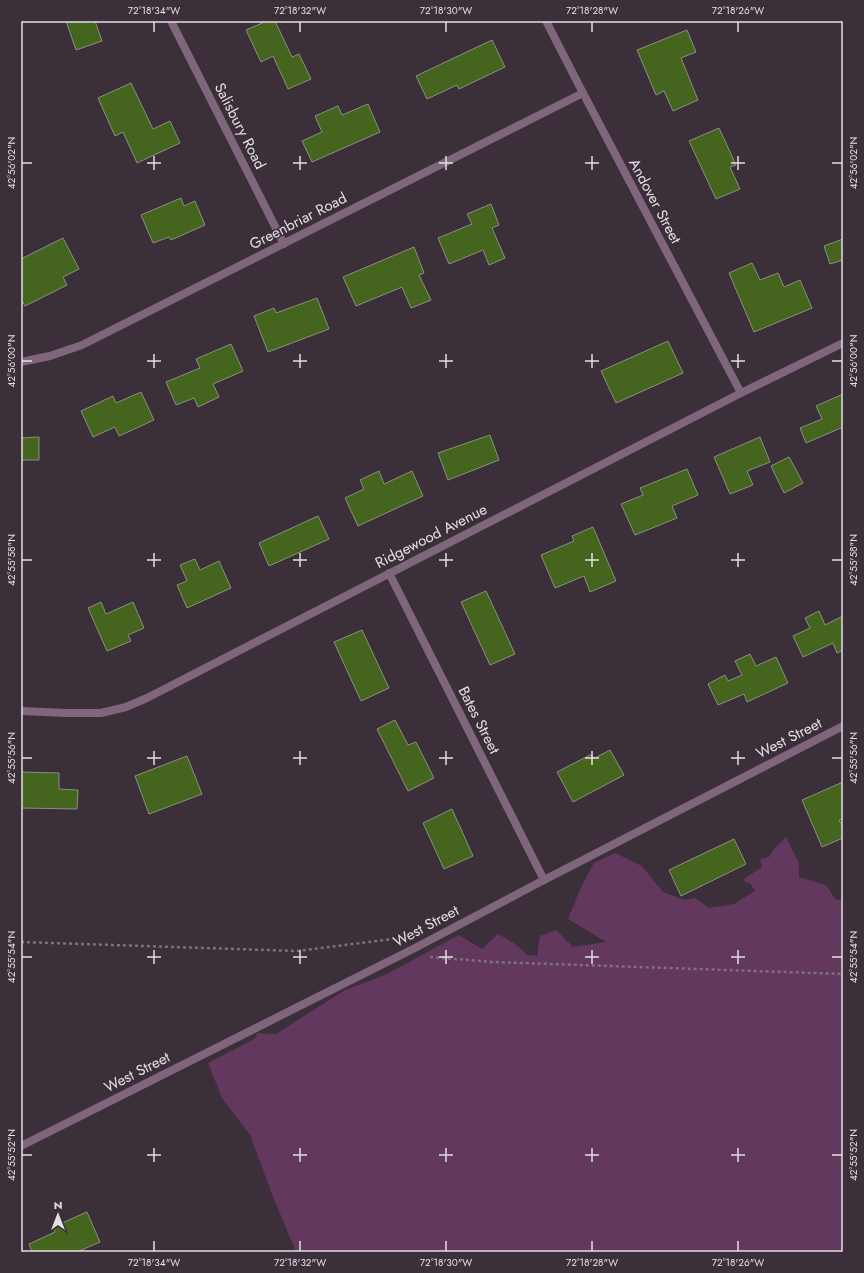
<svg xmlns="http://www.w3.org/2000/svg" width="864" height="1273" font-family="Jost,sans-serif">
	<style>
		.green { fill: #62385e }
		.building { fill: #45641e; stroke: #899182 }
		.lines { fill: none; stroke-linecap: round; stroke-linejoin: round }
		.path { stroke: #7c727b; stroke-width: 2.5; stroke-dasharray: 3 3; stroke-linecap: butt }
		.minor { stroke: #7f667c; stroke-width: 8 }
		.tertiary { stroke: #7f667c; stroke-width: 8 }
		.ticks { fill: none; stroke: #e5dee4; stroke-width: 1.5 }
		.labels { text-anchor: middle; dominant-baseline: central; stroke-width: 3; stroke-linejoin: round; paint-order: stroke }
		.street-label { font-size: 15px; fill: #e5dee4; stroke: #3b2f39 }
		.neatline { fill: none; stroke: #e5dee4; stroke-width: 1.5 }
		.ticks-label { font-size: 10px; text-anchor: middle; fill: #e5dee4 }
	</style>
	<rect width="100%" height="100%" fill="#3b2f39"/>
	<!-- green -->
	<polygon class="green" points="786,837 799,863 799,877 826,885 836,900 843,900 843,1252 296,1252 274,1199 250,1135 222,1098 208,1063 256,1038 257,1033 276,1034 345,990 385,975 459,935 482,949 498,934 514,943 528,955 537,956 540,936 556,930 573,947 606,942 568,919 582,885 594,863 615,853 642,866 663,892 684,900 695,898 709,908 734,904 755,891 750,883 745,882 744,879 762,867 760,859 769,857 773,850"/>
	<!-- building -->
	<g class="building">
		<polygon points="66,21 95,21 102,41 76,50"/>
		<polygon points="267,21 275,21 292,57 299,54 311,79 288,89 273,56 261,62 246,30"/>
		<polygon points="687,30 696,52 681,58 698,100 673,111 664,91 656,95 637,50"/>
		<polygon points="492,40 505,67 459,89 457,85 427,99 416,76"/>
		<polygon points="131,83 153,129 170,121 180,143 137,163 123,132 115,136 98,98"/>
		<polygon points="368,104 380,132 312,162 302,141 322,132 315,116 338,106 342,115"/>
		<polygon points="719,128 736,165 730,167 740,189 716,199 689,141"/>
		<polygon points="181,198 184,206 195,201 205,225 171,240 169,237 153,243 141,215"/>
		<polygon points="491,204 499,225 492,228 505,258 489,265 483,250 449,264 438,238 472,224 467,214"/>
		<polygon points="63,238 79,269 63,277 67,285 25,306 21,299 21,259"/>
		<polygon points="843,239 843,260 830,264 824,246"/>
		<polygon points="414,247 424,273 419,275 431,300 411,308 402,287 356,306 343,277"/>
		<polygon points="752,263 760,280 778,273 784,287 800,280 812,308 754,332 729,273"/>
		<polygon points="317,298 329,329 268,352 254,316 274,308 276,313"/>
		<polygon points="668,341 683,373 616,403 601,371"/>
		<polygon points="231,344 243,371 213,384 219,397 198,407 194,398 176,405 166,382 200,368 196,359"/>
		<polygon points="141,392 154,420 119,436 115,427 93,437 81,411 113,396 116,403"/>
		<polygon points="843,394 843,427 806,443 800,428 822,419 816,406"/>
		<polygon points="490,435 499,460 448,480 438,453"/>
		<polygon points="39,437 39,460 21,460 21,438"/>
		<polygon points="760,437 770,462 747,471 753,485 730,494 714,457"/>
		<polygon points="789,457 803,483 784,493 771,466"/>
		<polygon points="687,469 698,495 672,506 677,518 635,535 621,504 643,495 640,488"/>
		<polygon points="379,471 384,484 412,471 423,496 358,526 345,498 364,489 360,480"/>
		<polygon points="318,516 329,539 269,566 259,543"/>
		<polygon points="593,527 616,581 590,592 584,576 555,588 541,555 574,541 572,536"/>
		<polygon points="195,559 200,570 219,561 231,588 187,608 177,585 187,581 180,565"/>
		<polygon points="486,591 515,654 490,665 461,602"/>
		<polygon points="101,602 106,614 133,602 144,628 128,635 131,641 107,651 88,608"/>
		<polygon points="819,611 825,625 843,616 843,650 837,653 833,643 803,657 793,636 810,628 805,618"/>
		<polygon points="362,630 389,688 361,701 334,642"/>
		<polygon points="750,654 756,666 776,657 788,683 747,702 744,694 718,705 708,684 725,675 728,681 742,675 735,661"/>
		<polygon points="395,720 408,745 416,742 434,778 408,791 377,729"/>
		<polygon points="610,750 624,775 573,802 557,772 590,755 595,758"/>
		<polygon points="187,756 202,794 149,814 135,776"/>
		<polygon points="21,772 59,773 59,789 78,790 77,809 21,808"/>
		<polygon points="843,782 843,819 839,820 843,828 843,838 822,847 802,800"/>
		<polygon points="452,809 473,856 444,869 423,823"/>
		<polygon points="734,839 746,864 681,896 669,870"/>
		<polygon points="87,1212 100,1242 77,1252 32,1252 29,1244 55,1232 53,1227"/>
	</g>
	<g class="lines">
		<!-- path -->
		<g class="path">
			<polyline points="21,942 297,951 393,939 397,941"/>
			<polyline points="430,957 493,962 843,974"/>
		</g>
		<!-- minor -->
		<g class="minor">
			<polyline points="171,21 284,244"/>
			<polyline points="546,21 583,93 741,393"/>
			<polyline points="21,362 50,356 82,345 583,93"/>
			<polyline points="389,573 544,880"/>
			<polyline points="21,711 65,713 101,713 126,707 147,698 741,393 843,343"/>
		</g>
		<!-- tertiary -->
		<polyline class="tertiary" points="21,1146 413,949 544,880 843,726"/>
	</g>
	<!-- ticks -->
	<path class="ticks" d="M154,22V32M300,22V32M446,22V32M592,22V32M738,22V32M154,156V170M300,156V170M446,156V170M592,156V170M738,156V170M22,163H32M147,163H161M293,163H307M439,163H453M585,163H599M731,163H745M832,163H842M154,354V368M300,354V368M446,354V368M592,354V368M738,354V368M22,361H32M147,361H161M293,361H307M439,361H453M585,361H599M731,361H745M832,361H842M154,553V567M300,553V567M446,553V567M592,553V567M738,553V567M22,560H32M147,560H161M293,560H307M439,560H453M585,560H599M731,560H745M832,560H842M154,751V765M300,751V765M446,751V765M592,751V765M738,751V765M22,758H32M147,758H161M293,758H307M439,758H453M585,758H599M731,758H745M832,758H842M154,950V964M300,950V964M446,950V964M592,950V964M738,950V964M22,957H32M147,957H161M293,957H307M439,957H453M585,957H599M731,957H745M832,957H842M154,1148V1162M300,1148V1162M446,1148V1162M592,1148V1162M738,1148V1162M22,1155H32M147,1155H161M293,1155H307M439,1155H453M585,1155H599M731,1155H745M832,1155H842M154,1241V1251M300,1241V1251M446,1241V1251M592,1241V1251M738,1241V1251"/>
	<g class="labels">
		<!-- street labels -->
		<g class="street-label">
			<text transform="translate(240 126) rotate(63)">Salisbury Road</text>
			<text transform="translate(655 201) rotate(62)">Andover Street</text>
			<text transform="translate(298 221) rotate(-27)">Greenbriar Road</text>
			<text transform="translate(431 536) rotate(-27)">Ridgewood Avenue</text>
			<text transform="translate(479 720) rotate(63)">Bates Street</text>
			<text transform="translate(789 738) rotate(-27)">West Street</text>
			<text transform="translate(426 926) rotate(-28)">West Street</text>
			<text transform="translate(137 1072) rotate(-27)">West Street</text>
		</g>
	</g>
	<!-- border -->
	<rect width="864" height="1273" fill="none" stroke="#3b2f39" stroke-width="44"/>
	<!-- north arrow -->
	<g transform="translate(58 1215)" stroke="#3b2f39" stroke-width="3" paint-order="stroke">
	<path d="M0-3L7 15L0 10L-7 15Z" fill="#e5dee4"/>
	<text y="-6" font-size="11" font-weight="bold" text-anchor="middle" fill="#e5dee4">N</text>
	</g>
	<rect x="22" y="22" width="820" height="1229" class="neatline"/>
	<g class="ticks-label">
		<text x="154" y="14">72°18'34"W</text>
		<text x="300" y="14">72°18'32"W</text>
		<text x="446" y="14">72°18'30"W</text>
		<text x="592" y="14">72°18'28"W</text>
		<text x="738" y="14">72°18'26"W</text>
		<text transform="translate(11 163) rotate(-90)" y="4">42°56'02"N</text>
		<text transform="translate(853 163) rotate(-90)" y="4">42°56'02"N</text>
		<text transform="translate(11 361) rotate(-90)" y="4">42°56'00"N</text>
		<text transform="translate(853 361) rotate(-90)" y="4">42°56'00"N</text>
		<text transform="translate(11 560) rotate(-90)" y="4">42°55'58"N</text>
		<text transform="translate(853 560) rotate(-90)" y="4">42°55'58"N</text>
		<text transform="translate(11 758) rotate(-90)" y="4">42°55'56"N</text>
		<text transform="translate(853 758) rotate(-90)" y="4">42°55'56"N</text>
		<text transform="translate(11 957) rotate(-90)" y="4">42°55'54"N</text>
		<text transform="translate(853 957) rotate(-90)" y="4">42°55'54"N</text>
		<text transform="translate(11 1155) rotate(-90)" y="4">42°55'52"N</text>
		<text transform="translate(853 1155) rotate(-90)" y="4">42°55'52"N</text>
		<text x="154" y="1266">72°18'34"W</text>
		<text x="300" y="1266">72°18'32"W</text>
		<text x="446" y="1266">72°18'30"W</text>
		<text x="592" y="1266">72°18'28"W</text>
		<text x="738" y="1266">72°18'26"W</text>
	</g>
</svg>
